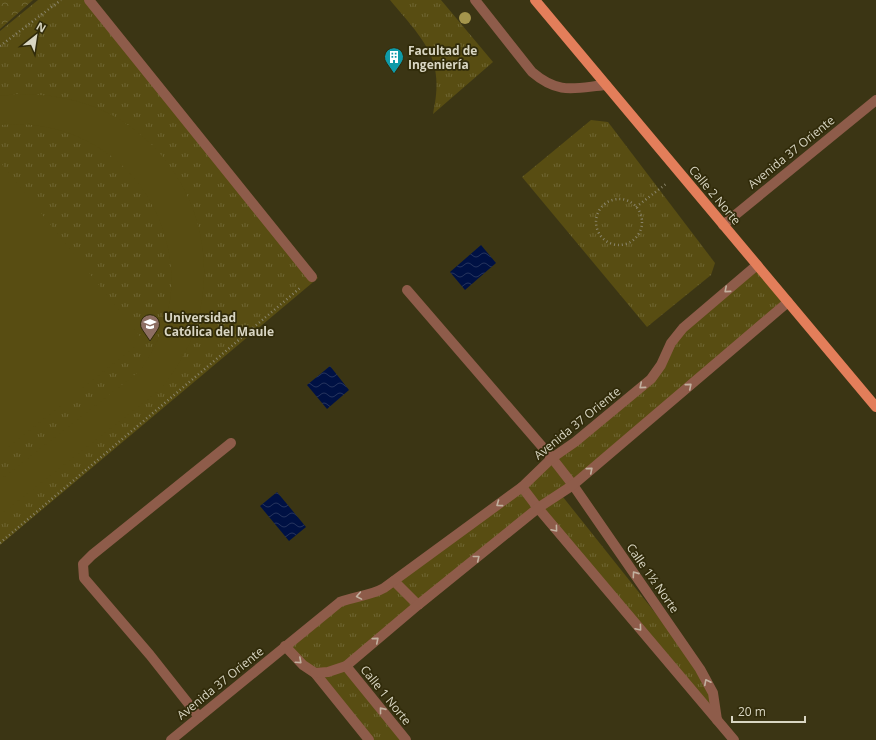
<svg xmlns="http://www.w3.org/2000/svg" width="876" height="740" font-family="'Open Sans',sans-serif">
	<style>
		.grass { fill: url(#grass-tufts) }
		.forest { fill: url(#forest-crowns) }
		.pitch { fill: #584d12 }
		.water { fill: url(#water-waves) }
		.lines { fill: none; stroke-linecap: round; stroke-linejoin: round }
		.path { stroke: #8a856b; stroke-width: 2.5; stroke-dasharray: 1 3; stroke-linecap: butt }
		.minor { stroke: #8e5c4a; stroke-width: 10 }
		.major { stroke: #e37e5a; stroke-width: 10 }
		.tree { fill: #a4954c }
		.oneway { stroke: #c2b19f }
		.labels { text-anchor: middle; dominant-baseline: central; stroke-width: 3.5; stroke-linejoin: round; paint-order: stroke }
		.poi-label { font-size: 12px; font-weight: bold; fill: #d9d6c3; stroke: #312b0a; text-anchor: start }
		.street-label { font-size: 12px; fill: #d9d6c3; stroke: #312b0a }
	</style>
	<defs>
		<pattern id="grass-tufts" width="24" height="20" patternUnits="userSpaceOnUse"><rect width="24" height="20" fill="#584d12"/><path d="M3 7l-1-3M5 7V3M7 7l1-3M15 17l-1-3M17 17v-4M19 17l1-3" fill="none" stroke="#6f6633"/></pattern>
		<pattern id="forest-crowns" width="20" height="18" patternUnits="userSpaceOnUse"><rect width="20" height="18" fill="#584d12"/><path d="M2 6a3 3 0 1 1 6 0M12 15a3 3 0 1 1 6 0" fill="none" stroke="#6f6633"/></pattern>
		<pattern id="water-waves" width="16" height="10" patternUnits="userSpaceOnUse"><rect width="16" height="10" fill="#014"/><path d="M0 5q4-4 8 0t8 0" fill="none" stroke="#25335d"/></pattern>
	</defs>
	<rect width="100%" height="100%" fill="#3b3514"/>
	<!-- grass -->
	<g class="grass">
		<polygon points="38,0 92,0 318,278 0,545 0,31"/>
		<path d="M390,0H441L493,62L433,114C446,58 423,40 390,0Z"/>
		<polygon points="591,120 608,122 715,263 711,275 647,327 522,177"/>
		<polygon points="757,265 788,302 559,492 700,669 717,720 538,509 347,666 406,740 369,740 285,646 340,602 377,592 522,487 651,379 671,343"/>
	</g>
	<!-- forest -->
	<polygon class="forest" points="0,0 33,0 0,29"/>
	<!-- pitch -->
	<g class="pitch">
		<path d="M17,94C49,94 81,99 110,114C186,155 220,241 197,323C190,348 176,369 161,389L0,515V480L141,370C153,351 163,332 168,310C173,291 172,271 169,253C155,171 82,117 0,125V96Z"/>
		<polygon points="0,162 143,340 0,454"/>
	</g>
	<!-- water -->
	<g class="water">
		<polygon points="481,245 496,263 465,290 450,272"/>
		<polygon points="330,366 349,390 327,409 307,385"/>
		<polygon points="277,492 306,527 289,541 260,506"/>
	</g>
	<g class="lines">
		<!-- path -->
		<g class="path">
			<polyline points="0,46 61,0"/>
			<circle cx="619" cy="222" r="23"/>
			<polyline points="636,207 666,184"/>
			<polyline points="0,543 300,288"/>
		</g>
		<!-- minor -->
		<g class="minor">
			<polyline points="89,0 312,277"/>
			<path d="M475,0L532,72C559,95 574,88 606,85"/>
			<polyline points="723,225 876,100"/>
			<polyline points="407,290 552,458 573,485 700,669 713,693 717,720"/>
			<polyline points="522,487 538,508 734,740"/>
			<polyline points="394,581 418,605"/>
			<polyline points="285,646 303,665 315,673 369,740"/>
			<polyline points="346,666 406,740"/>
			<polyline points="315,673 328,672 346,666 418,605 538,508 573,485 788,302"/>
			<polyline points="199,717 150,655 84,578 83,564 92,555 231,443"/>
			<path d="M171,740L340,602C355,596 370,596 384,588L522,487L552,458L575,442L651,379L661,365L671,343L683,328L757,265"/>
		</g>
		<!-- major -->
		<polyline class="major" points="535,0 876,407"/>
	</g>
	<!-- trees -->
	<circle class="tree" cx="465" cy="18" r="6"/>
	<!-- one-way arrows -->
	<defs><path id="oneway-chevron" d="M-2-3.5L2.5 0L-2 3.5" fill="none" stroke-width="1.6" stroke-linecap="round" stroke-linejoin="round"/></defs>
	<g class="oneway">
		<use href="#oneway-chevron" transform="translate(727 290) rotate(139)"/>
		<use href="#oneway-chevron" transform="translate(642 386) rotate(140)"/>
		<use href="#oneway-chevron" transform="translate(689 386) rotate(-40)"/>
		<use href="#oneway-chevron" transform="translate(590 470) rotate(-40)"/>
		<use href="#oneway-chevron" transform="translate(499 504) rotate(144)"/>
		<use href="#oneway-chevron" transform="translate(555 529) rotate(50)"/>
		<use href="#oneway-chevron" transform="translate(477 558) rotate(-39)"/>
		<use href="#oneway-chevron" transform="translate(635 574) rotate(-125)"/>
		<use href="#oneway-chevron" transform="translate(359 596) rotate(170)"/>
		<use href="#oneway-chevron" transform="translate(639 628) rotate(50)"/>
		<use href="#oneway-chevron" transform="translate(376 640) rotate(-40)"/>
		<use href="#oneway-chevron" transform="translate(299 661) rotate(42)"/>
		<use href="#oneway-chevron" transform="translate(707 682) rotate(-117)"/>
		<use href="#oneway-chevron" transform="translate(382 710) rotate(-129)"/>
	</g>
	<!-- icons -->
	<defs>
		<symbol id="building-pin" viewBox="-11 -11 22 30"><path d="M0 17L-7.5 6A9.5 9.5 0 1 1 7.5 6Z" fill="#0f9aa8" stroke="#312b0a"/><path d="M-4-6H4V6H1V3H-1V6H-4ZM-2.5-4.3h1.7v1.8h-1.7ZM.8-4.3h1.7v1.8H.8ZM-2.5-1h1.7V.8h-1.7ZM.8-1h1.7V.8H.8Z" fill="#fff"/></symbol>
		<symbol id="university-pin" viewBox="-11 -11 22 30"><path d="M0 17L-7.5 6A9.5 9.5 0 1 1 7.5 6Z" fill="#8d6e63" stroke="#312b0a"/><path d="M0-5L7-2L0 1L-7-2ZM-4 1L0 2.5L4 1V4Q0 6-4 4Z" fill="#fff"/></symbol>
	</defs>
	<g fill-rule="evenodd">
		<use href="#building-pin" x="383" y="46" width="22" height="30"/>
		<use href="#university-pin" x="139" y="313" width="22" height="30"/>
	</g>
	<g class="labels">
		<!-- poi labels -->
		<g class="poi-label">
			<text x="408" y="50">Facultad de<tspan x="408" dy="14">Ingeniería</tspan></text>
			<text x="164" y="317">Universidad<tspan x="164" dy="14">Católica del Maule</tspan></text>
		</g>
		<!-- street labels -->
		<g class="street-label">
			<text transform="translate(791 152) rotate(-39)">Avenida 37 Oriente</text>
			<text transform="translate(715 195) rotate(50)">Calle 2 Norte</text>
			<text transform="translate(577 423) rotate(-39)">Avenida 37 Oriente</text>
			<text transform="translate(653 578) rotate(55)">Calle 1½ Norte</text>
			<text transform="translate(220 683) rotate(-39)">Avenida 37 Oriente</text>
			<text transform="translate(386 695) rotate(51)">Calle 1 Norte</text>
		</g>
	</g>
	<!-- north arrow -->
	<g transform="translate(36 36) rotate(30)" stroke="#312b0a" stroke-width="3" paint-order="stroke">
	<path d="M0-3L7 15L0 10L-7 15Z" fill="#d9d6c3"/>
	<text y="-6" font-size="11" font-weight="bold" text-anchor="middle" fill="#d9d6c3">N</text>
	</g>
	<!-- scale -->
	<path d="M732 716v6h73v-6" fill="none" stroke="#d9d6c3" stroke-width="2"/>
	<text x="738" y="716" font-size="12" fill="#d9d6c3" stroke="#312b0a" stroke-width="3" paint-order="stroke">20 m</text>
</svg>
